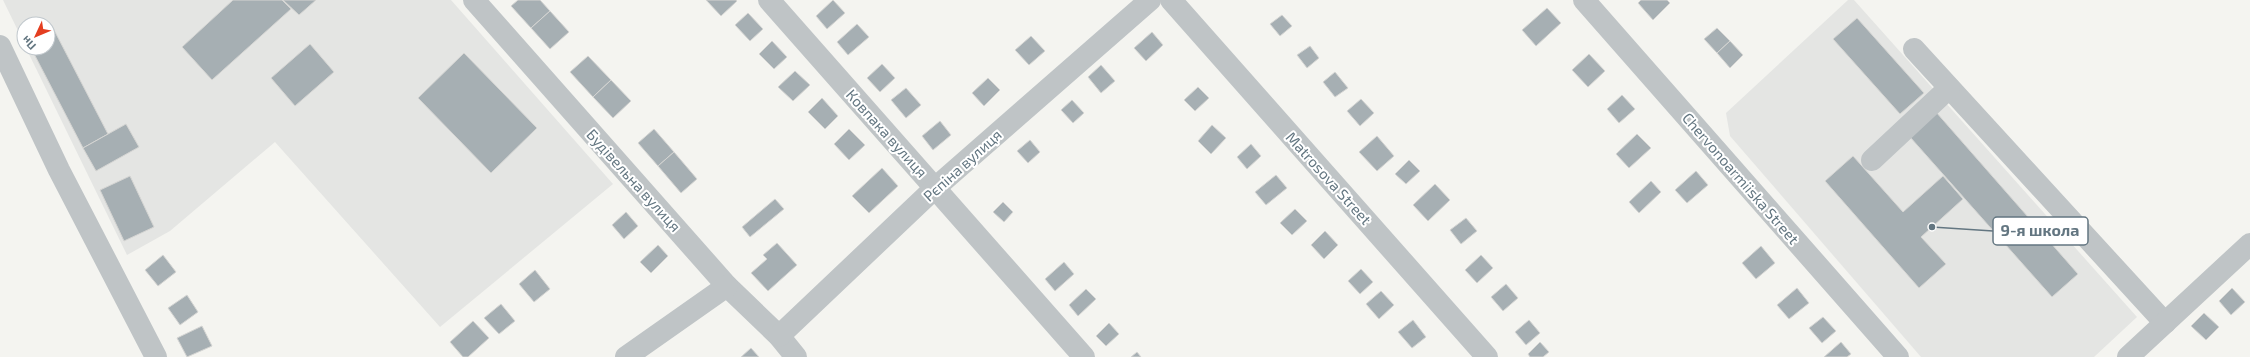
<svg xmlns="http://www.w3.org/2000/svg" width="2250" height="357" font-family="'Exo 2',sans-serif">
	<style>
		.built { fill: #e4e5e3 }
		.building { fill: #a6afb3; stroke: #d5d5d3 }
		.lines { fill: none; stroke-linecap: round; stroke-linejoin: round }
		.minor { stroke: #bfc4c6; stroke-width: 22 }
		.labels { text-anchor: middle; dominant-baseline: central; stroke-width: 4; stroke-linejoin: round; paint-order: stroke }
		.street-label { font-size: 15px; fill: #637681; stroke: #fff }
		.leader { fill: none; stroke: #637681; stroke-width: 1.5 }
		.callout-dot { fill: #637681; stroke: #fff; stroke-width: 1.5 }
		.callout { fill: #fff; stroke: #637681; stroke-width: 1.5 }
		.callout-label { font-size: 16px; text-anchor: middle; font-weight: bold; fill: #637681 }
	</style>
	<rect width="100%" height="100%" fill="#f4f4f0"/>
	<!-- built -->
	<g class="built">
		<polygon points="3,0 451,0 613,184 440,327 275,142 170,231 127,255 26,48 48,48 48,24 24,24 24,43"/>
		<polygon points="1848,0 1854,0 2137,317 2094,357 1921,357 1730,136 1726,113"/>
	</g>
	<!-- building -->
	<g class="building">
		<polygon points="233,0 282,0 291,9 212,80 182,47"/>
		<polygon points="283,0 316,0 299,15"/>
		<polygon points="518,0 540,0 550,11 531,28 511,6"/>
		<polygon points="706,0 736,0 737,1 721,16"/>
		<polygon points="833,0 845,13 827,29 816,16"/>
		<polygon points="1641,0 1667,0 1670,3 1653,20 1638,3"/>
		<polygon points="1547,8 1561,23 1536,46 1522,30"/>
		<polygon points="550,11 569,32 550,49 531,28"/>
		<polygon points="748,13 763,29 750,41 735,25"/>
		<polygon points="1282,15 1292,26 1280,36 1270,24"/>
		<polygon points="1857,18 1924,93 1900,114 1833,39"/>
		<polygon points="857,24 869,37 848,55 837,42"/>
		<polygon points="53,28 108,134 83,148 31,48 48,48 48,30"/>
		<polygon points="1717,28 1730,41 1717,53 1704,39"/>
		<polygon points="1152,32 1163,45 1146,61 1134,48"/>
		<polygon points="1031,36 1045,51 1029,65 1015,50"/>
		<polygon points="772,41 787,57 774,69 759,54"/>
		<polygon points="1730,41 1743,55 1730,68 1717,53"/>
		<polygon points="310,44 334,72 295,106 271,78"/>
		<polygon points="1310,46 1319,58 1307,68 1297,55"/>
		<polygon points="464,53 537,128 491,173 418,98"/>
		<polygon points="1589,54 1605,71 1588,87 1572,70"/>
		<polygon points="588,56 611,80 593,97 570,72"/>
		<polygon points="882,64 895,78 880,92 867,78"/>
		<polygon points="1101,65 1115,81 1101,93 1088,77"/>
		<polygon points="795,71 810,85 793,101 778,87"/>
		<polygon points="1335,72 1348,88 1335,97 1323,82"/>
		<polygon points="988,78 1000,90 984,106 972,93"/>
		<polygon points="611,80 631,101 613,118 593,97"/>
		<polygon points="1198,87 1209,98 1195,111 1184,100"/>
		<polygon points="906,88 921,105 906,118 891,100"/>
		<polygon points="1622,95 1635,109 1619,123 1607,109"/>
		<polygon points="822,98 838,116 825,129 808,112"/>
		<polygon points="1361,99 1374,113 1360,126 1347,111"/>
		<polygon points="1072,100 1084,113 1073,123 1061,110"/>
		<polygon points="1936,112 2078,274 2052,297 1910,137"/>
		<polygon points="940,121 951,135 933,150 922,136"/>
		<polygon points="126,124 139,147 96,171 83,148"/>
		<polygon points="1212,125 1226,138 1211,154 1198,141"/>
		<polygon points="654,129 674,152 658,166 638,143"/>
		<polygon points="849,129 865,145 849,160 834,144"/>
		<polygon points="1637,134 1651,148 1629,168 1616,154"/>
		<polygon points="1377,136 1394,156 1377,171 1359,152"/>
		<polygon points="1030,140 1040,152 1028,163 1017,151"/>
		<polygon points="1251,144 1261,156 1247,169 1237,157"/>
		<polygon points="674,152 697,179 681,193 658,166"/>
		<polygon points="1853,156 1903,212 1943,176 1963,199 1921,237 1946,264 1919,288 1825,181"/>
		<polygon points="1409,160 1420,171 1406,184 1395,174"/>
		<polygon points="882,168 898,186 869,213 852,196"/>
		<polygon points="1696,171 1708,185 1687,203 1675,190"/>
		<polygon points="1276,175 1287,188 1266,205 1255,192"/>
		<polygon points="130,176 154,227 124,241 100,190"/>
		<polygon points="1651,181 1661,192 1639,213 1629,202"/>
		<polygon points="1435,184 1450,200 1428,221 1413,205"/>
		<polygon points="775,199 784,209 750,237 742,227"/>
		<polygon points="1003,202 1013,212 1004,222 993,212"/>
		<polygon points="1295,209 1307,221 1292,235 1280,223"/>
		<polygon points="626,212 638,226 624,239 612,225"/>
		<polygon points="1466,218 1477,231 1461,244 1450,230"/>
		<polygon points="1325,231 1338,245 1324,259 1311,245"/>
		<polygon points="777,243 797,265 768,291 751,273 767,259 763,255"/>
		<polygon points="658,245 668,256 651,273 640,262"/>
		<polygon points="1761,246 1775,263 1756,279 1742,263"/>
		<polygon points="163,255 176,272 158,286 145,270"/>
		<polygon points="1481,255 1493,268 1477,283 1465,270"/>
		<polygon points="1064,262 1074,274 1055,291 1045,279"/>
		<polygon points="1361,269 1373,282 1360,294 1348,281"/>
		<polygon points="535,270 550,289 534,302 519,284"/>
		<polygon points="1506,284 1518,298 1503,311 1491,297"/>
		<polygon points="1797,288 1809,303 1789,319 1777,305"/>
		<polygon points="2232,288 2245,302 2231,315 2219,301"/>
		<polygon points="1086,289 1096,299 1078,316 1069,305"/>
		<polygon points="1381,291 1394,305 1379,319 1366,304"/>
		<polygon points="187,295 198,312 180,325 168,308"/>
		<polygon points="501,304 515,321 499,334 484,318"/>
		<polygon points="2204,313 2219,327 2206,340 2191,326"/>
		<polygon points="1823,317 1836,331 1822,343 1809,328"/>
		<polygon points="1413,320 1426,337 1412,348 1398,332"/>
		<polygon points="1529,320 1540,333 1526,345 1515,332"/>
		<polygon points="473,321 489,338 468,357 463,357 450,342"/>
		<polygon points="1109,323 1119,334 1106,346 1096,336"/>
		<polygon points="202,326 212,346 187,357 177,338"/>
		<polygon points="1540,342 1549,352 1543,357 1530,357 1528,354"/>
		<polygon points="1841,342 1851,354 1847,357 1824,357"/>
		<polygon points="751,348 759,357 741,357"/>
		<polygon points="1137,352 1141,357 1131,357"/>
	</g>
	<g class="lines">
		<!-- minor -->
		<g class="minor">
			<polyline points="474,0 727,286 779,336 796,357"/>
			<polyline points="769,0 1084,357"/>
			<polyline points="1171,0 1487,357"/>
			<polyline points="1584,0 1898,357"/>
			<polyline points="0,46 59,170 156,357"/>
			<polyline points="1914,49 2165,323"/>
			<polyline points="1872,160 1949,88"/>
			<polyline points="779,336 935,188 1150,0"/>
			<polyline points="626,357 727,286"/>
			<polyline points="2128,357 2250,244"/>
		</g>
	</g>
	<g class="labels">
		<!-- street labels -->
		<g class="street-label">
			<text transform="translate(887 133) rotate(48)">Ковпака вулиця</text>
			<text transform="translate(962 165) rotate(-42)">Рєпіна вулиця</text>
			<text transform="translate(1329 178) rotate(48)">Matrosova Street</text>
			<text transform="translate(1741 178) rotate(49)">Chervonoarmiiska Street</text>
			<text transform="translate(634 180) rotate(48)">Будівельна вулиця</text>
		</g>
	</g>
	<!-- callouts -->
	<path class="leader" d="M1932 227L1993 231"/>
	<circle class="callout-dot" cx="1932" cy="227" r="4"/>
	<rect class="callout" x="1993" y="217" width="95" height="28" rx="4"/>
	<g class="callout-label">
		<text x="2040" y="236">9-я школа</text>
	</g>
	<!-- north arrow -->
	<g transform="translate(36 36) rotate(226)"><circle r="19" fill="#ffffff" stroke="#c1c8cd"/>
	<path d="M0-3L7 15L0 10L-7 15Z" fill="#e43e20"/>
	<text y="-6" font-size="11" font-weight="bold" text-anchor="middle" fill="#637681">Пн</text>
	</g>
</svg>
